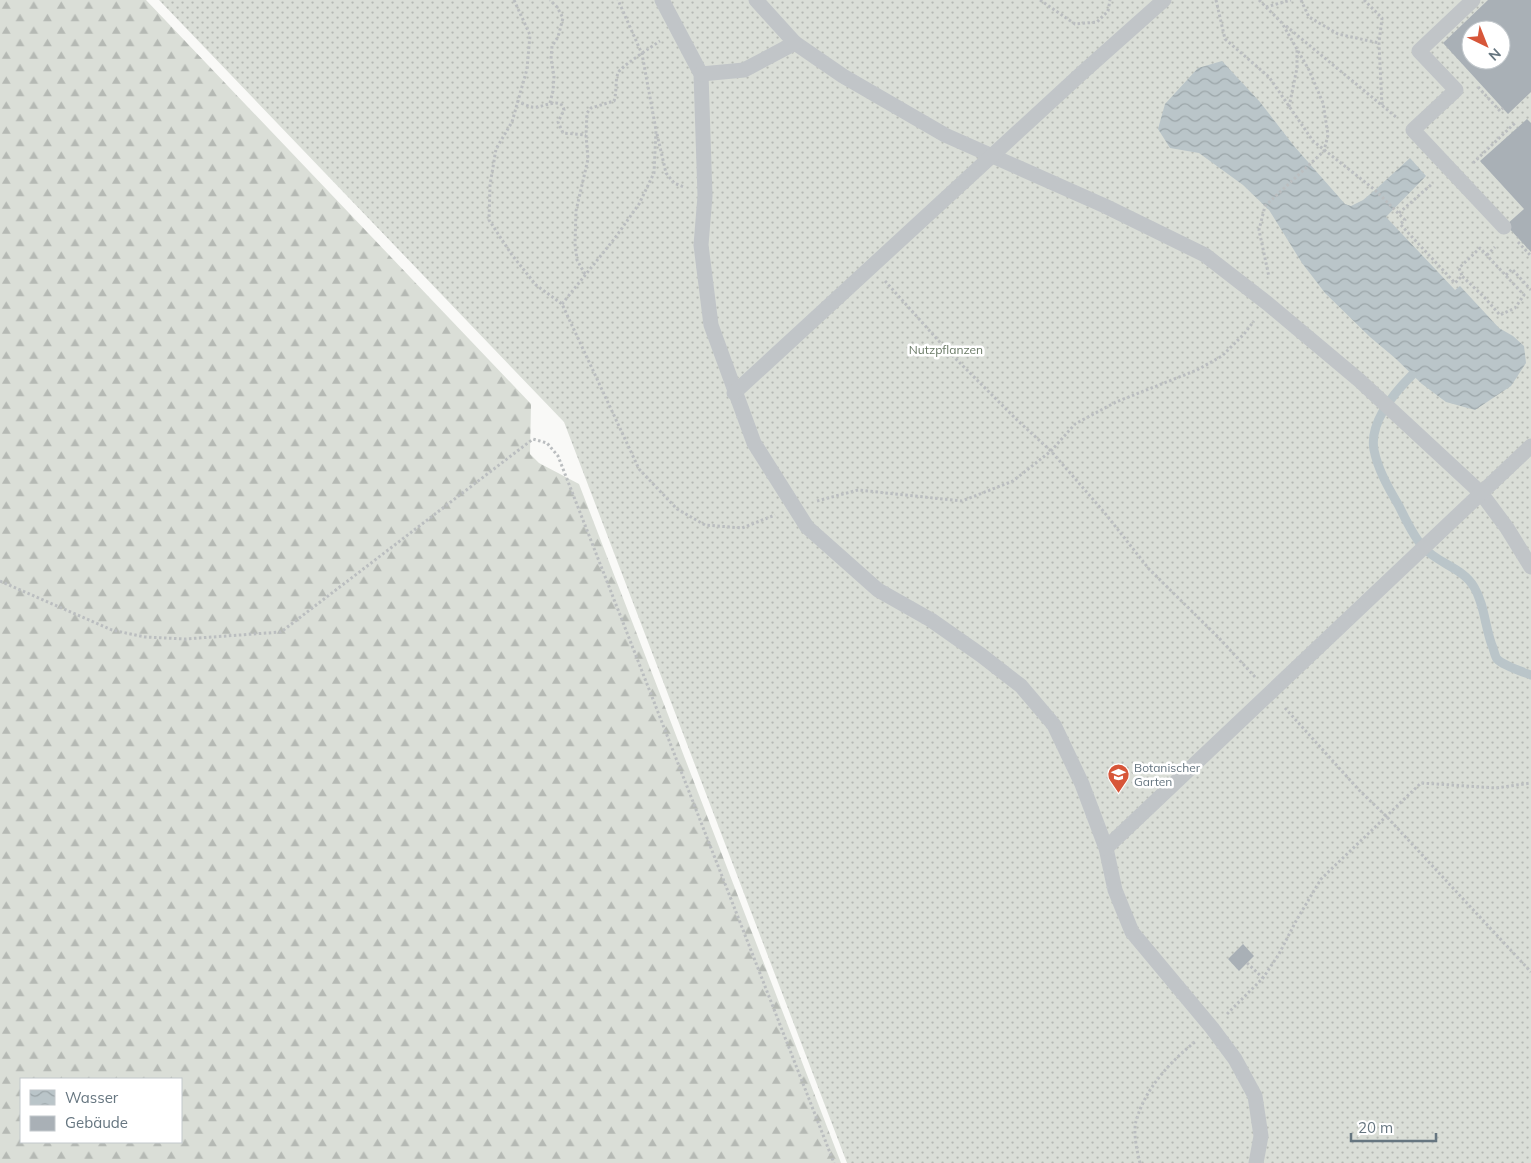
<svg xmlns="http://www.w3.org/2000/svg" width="1531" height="1163" font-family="Mulish,sans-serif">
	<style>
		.forest { fill: url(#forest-firs); fill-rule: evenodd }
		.garden { fill: url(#garden-dots); fill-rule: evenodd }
		.water { fill: url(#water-waves) }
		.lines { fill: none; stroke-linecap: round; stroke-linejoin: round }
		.stream { stroke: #bac5c9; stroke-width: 9 }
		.building { fill: #a9b0b6; fill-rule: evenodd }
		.path { stroke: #bbbec0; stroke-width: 3; stroke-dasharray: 2.5 2.5; stroke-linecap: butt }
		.service { stroke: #c1c5c8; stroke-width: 15 }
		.labels { text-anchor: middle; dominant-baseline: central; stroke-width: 5; stroke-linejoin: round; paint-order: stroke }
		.park-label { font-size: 12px; fill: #697965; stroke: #fff }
		.poi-label { font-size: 12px; fill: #667680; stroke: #fff; text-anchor: start }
	</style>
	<defs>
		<pattern id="forest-firs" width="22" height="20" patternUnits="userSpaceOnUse" patternTransform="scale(1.25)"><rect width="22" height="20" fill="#daded7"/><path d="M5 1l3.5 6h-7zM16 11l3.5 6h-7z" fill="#b5b9b4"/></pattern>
		<pattern id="garden-dots" width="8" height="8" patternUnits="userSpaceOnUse" patternTransform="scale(1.25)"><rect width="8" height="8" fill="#daded7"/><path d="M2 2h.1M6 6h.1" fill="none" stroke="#b5b9b4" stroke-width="1.8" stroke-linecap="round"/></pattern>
		<pattern id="water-waves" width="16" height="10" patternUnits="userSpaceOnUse" patternTransform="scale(1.25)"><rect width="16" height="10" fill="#bac5c9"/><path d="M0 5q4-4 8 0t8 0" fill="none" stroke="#9ba5a8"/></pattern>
	</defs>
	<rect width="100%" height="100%" fill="#f9f9f7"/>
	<!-- forest -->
	<path class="forest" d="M0,0H146L531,404L530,454L539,463L579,484L841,1163H0ZM21,1079H181V1142H21Z"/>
	<!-- garden -->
	<path class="garden" d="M159,0H1531V1163H847L564,422ZM1471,30H1501V60H1471Z"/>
	<!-- water -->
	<polygon class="water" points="1222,61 1260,102 1294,146 1345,204 1351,206 1363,200 1375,190 1410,158 1426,176 1386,217 1455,290 1460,286 1499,328 1513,336 1524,346 1526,363 1511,386 1475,410 1446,402 1422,384 1395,358 1370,337 1325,293 1302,263 1269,210 1243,185 1199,153 1170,148 1158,129 1165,104 1198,68"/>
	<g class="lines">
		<!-- stream -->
		<path class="stream" d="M1412,375C1394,393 1369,423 1374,450C1378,470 1389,489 1399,506C1405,518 1414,538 1424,548C1439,564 1463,568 1474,587C1485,605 1485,629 1493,648C1494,651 1495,656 1497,659C1502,665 1523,672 1531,675"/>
	</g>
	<!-- building -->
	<g class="building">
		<path d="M1488,0H1531V92L1508,114L1443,43ZM1471,30H1501V60H1471Z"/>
		<polygon points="1527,119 1531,123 1531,252 1506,225 1524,209 1480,161"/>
		<polygon points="1243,944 1254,956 1239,971 1228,959"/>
	</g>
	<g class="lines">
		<!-- path -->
		<g class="path">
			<polyline points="514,0 530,35 527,69 512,122 496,149 490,185 489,220 512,255 536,285 562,304 639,469 677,509 705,525 742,528 775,515"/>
			<polyline points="1040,0 1075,24 1097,22 1108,11 1110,0"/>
			<polyline points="1216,0 1225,39 1269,77 1313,141 1375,190 1405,220 1400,224 1455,283 1462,276 1459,268 1480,248 1524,295 1515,308 1500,315 1485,298 1462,276"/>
			<polyline points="1259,0 1282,23 1309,70 1323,103 1328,135 1324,151 1265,206 1259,230 1269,277"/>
			<polyline points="1301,0 1309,17 1338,34 1379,43"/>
			<polyline points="1364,0 1382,18 1379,43 1382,106"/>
			<polyline points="1266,7 1291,0"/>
			<polyline points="1286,26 1396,117"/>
			<polyline points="1478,87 1500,111 1503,108"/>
			<path d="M517,101C521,103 527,106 532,107C542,109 561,95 564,110L558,122L563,133L586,135"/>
			<polyline points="550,103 553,91 554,76 551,59 552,46 558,37 563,18 557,7 550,0"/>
			<polyline points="1289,107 1297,68 1297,48"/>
			<polyline points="657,134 666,173 674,183 684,187"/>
			<polyline points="1473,163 1516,122"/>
			<polyline points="1399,213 1433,183"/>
			<polyline points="1518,242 1531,256"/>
			<polyline points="1487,255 1495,247"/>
			<path d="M585,274L577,260L575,244L576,211L588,159L586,135L587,113L591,108L614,101C617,92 615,81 618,73C620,67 653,46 660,41"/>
			<polyline points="1506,275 1512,269 1531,290"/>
			<polyline points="885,281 946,349 1017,420 1051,451 1104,512 1149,569 1219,638 1256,678"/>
			<polyline points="562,304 615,238 639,204 654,173 656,130 642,54 618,0"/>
			<polyline points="817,501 858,490 962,501 1013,481 1051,451 1075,424 1116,402 1197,370 1222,356 1244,334 1254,321"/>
			<polyline points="0,581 112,630 145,637 185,639 281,632 533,439 547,443 558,456 834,1163"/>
			<polyline points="1285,708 1359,790 1386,816 1531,972"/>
			<polyline points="1247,963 1263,978"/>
			<polyline points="1227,1014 1263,978 1279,954 1296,921 1321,879 1421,783 1496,788 1531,783"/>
			<path d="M1140,1163C1137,1151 1133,1133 1136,1121C1146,1087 1170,1062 1196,1041"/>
		</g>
		<!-- service -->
		<g class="service">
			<polyline points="662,0 701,74 705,196 701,245 711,325 754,443 807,527 878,590 931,620 981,655 1021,686 1054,725 1082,784 1106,848 1115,890 1132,932 1212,1028 1235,1059 1255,1096 1261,1136 1256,1163"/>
			<polyline points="756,0 795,43 843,76 945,135 1105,206 1205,255 1267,303 1359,380 1481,493 1507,528 1531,567"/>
			<polyline points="1473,0 1419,51 1456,90 1413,130 1504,227"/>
			<polyline points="701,74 744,70 795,43"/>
			<polyline points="734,393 1083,72 1164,0"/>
			<polyline points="1106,848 1531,446"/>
		</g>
	</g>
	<!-- icons -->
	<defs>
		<symbol id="university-pin" viewBox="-11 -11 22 30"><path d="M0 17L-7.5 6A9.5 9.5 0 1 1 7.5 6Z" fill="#d75639" stroke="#fff"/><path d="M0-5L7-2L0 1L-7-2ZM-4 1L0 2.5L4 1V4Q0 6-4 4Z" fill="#fff"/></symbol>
	</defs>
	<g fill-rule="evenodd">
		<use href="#university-pin" x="1106" y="762" width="25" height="34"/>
	</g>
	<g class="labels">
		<!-- park labels -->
		<g class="park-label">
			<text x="946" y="349">Nutzpflanzen</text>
		</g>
		<!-- poi labels -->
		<g class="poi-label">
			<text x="1134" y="767">Botanischer<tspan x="1134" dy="14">Garten</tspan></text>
		</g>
	</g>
	<!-- legend -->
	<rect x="20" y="1078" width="162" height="65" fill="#ffffff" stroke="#c2c8cc"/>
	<rect x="30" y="1090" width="25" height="15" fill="url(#water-waves)" stroke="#c2c8cc"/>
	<text x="65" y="1103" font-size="15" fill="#667680">Wasser</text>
	<rect x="30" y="1116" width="25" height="15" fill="#a9b0b6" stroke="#c2c8cc"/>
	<text x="65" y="1128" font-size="15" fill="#667680">Gebäude</text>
	<!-- north arrow -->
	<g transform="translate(1486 45) rotate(137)"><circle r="24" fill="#ffffff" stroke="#c2c8cc"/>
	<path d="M0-4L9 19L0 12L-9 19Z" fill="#d75639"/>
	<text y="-8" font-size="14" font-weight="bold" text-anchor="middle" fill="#667680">N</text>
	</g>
	<!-- scale -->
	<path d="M1351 1133v8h85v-8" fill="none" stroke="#667680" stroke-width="2.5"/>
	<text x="1358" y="1133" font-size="15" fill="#667680" stroke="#ffffff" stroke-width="4" paint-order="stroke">20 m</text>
</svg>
